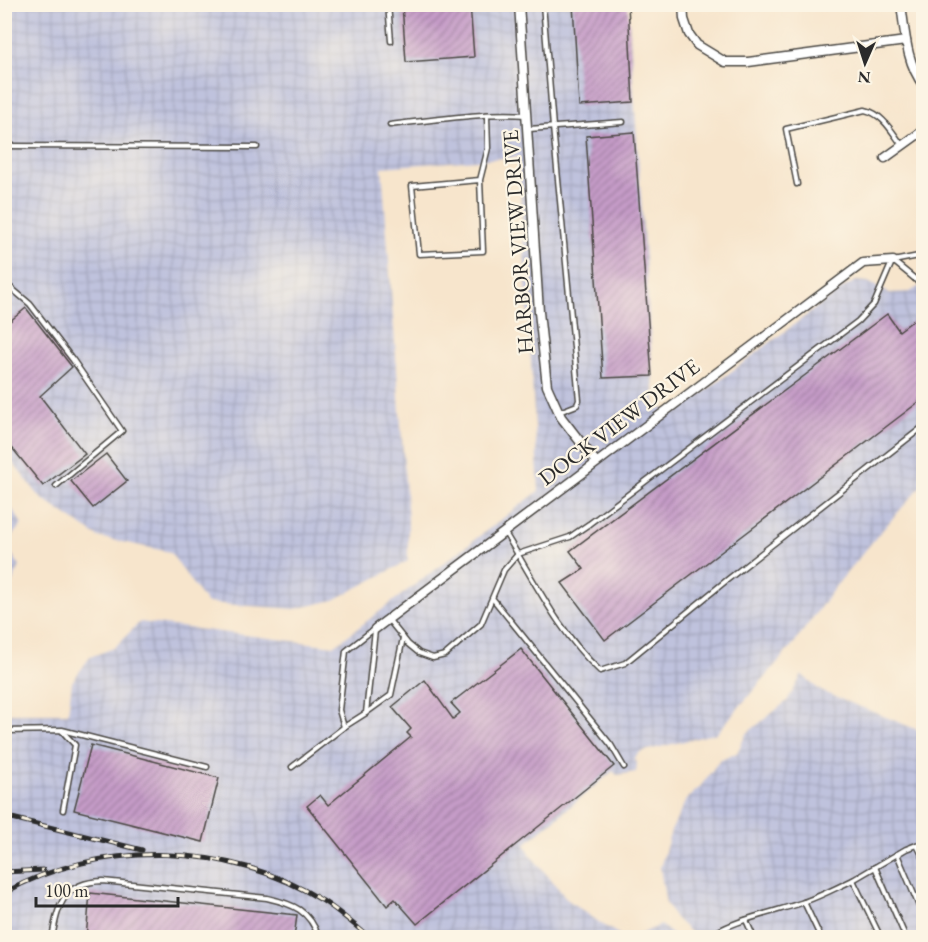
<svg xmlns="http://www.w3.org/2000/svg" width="928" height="942" font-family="'EB Garamond',serif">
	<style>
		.industrial { fill: url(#industrial-grid) }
		.building { fill: url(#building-hatch) }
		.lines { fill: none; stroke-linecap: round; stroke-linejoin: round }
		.service-casing { stroke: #4a4743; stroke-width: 7 }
		.minor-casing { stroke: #4a4743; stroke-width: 11 }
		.service { stroke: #fff; stroke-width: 4 }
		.minor { stroke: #fff; stroke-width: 8 }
		.rail-casing { stroke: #2b2b2b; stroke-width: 5 }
		.rail { stroke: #fcf5e5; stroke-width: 3; stroke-dasharray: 9; stroke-linecap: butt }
		.labels { text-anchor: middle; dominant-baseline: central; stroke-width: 4.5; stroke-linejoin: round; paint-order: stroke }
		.street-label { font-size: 22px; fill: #2b2b2b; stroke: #fcf5e5 }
	</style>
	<defs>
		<pattern id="industrial-grid" width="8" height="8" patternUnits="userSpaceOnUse" patternTransform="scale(1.5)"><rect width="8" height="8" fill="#bfc2dd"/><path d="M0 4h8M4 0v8" fill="none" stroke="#a4a7be"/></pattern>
		<pattern id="building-hatch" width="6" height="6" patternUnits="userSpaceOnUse" patternTransform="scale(1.5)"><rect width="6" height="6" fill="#c59bc7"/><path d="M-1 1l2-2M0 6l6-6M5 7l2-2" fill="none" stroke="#a07fa2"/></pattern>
	</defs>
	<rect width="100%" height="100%" fill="#fcf5e5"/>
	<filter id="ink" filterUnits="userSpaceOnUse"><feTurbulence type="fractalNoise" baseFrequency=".0167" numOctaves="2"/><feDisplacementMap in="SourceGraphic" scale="12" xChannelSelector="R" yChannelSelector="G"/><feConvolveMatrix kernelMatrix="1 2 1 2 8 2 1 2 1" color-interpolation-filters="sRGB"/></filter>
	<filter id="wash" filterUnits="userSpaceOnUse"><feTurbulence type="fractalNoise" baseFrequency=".008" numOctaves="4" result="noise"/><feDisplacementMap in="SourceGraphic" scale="24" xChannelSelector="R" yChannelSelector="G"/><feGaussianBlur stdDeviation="1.35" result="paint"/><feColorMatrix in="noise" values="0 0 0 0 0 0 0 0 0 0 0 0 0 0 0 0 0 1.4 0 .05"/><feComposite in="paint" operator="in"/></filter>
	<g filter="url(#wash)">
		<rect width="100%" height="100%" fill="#f7e5cc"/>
		<!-- industrial -->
		<g class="industrial">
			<polygon points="5,5 628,5 655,406 676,413 843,288 856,281 868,282 889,293 910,292 923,284 923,484 878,535 835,587 795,642 717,733 640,752 633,759 637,763 636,772 617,775 613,771 525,844 532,857 568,900 606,927 622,936 640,934 661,925 675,937 5,937 4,713 68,713 72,682 90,657 114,648 140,622 334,646 539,491 518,157 382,167 408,520 408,561 334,600 295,609 206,603 170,552 98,537 41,498 5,453"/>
			<polygon points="5,498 22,524 5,544 20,566 10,587 5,590"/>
			<polygon points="802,675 821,691 923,732 923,937 692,937 690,932 675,918 666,904 660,868 671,831 686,800 700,787 719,761 737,753 746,734 787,701"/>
		</g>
		<g id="blocks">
			<!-- building -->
			<g class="building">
				<polygon points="402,4 470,4 474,57 406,62"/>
				<polygon points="573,4 628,4 633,102 579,106"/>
				<polygon points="634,132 652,376 603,378 586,136"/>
				<polygon points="26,308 72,367 40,396 85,454 43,486 4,438 4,326"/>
				<polygon points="887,314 899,331 919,316 924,322 924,398 605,640 562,583 584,569 570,551"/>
				<polygon points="106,454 127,481 93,508 71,481"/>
				<polygon points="521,649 614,766 417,924 395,899 387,906 307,806 320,795 328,805 411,737 407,733 411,729 392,707 425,680 453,719 460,713 451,703"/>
				<polygon points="91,745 219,778 203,842 74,810"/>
				<polygon points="90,893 297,915 294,938 86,938"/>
			</g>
		</g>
	</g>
	<g filter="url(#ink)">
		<use href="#blocks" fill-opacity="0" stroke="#4a4743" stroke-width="1.5"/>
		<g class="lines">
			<defs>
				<g id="service">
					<polyline points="388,4 391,41"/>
					<polyline points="543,4 553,127 579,400 577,405 559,412"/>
					<path d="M390,125C435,120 481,112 526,115"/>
					<polyline points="529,129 623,122"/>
					<polyline points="4,146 257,147"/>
					<polyline points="480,180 412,186 419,254 483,251 480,180 488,148 487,115"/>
					<path d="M797,184L786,129L865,110C883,114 892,132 902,145"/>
					<polyline points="893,261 915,279 924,282"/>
					<polyline points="893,261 924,255"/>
					<polyline points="915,279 924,289"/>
					<polyline points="4,282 30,304 73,360 122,431 56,486"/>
					<path d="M505,533C534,580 559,633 600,671L625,663L727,580L924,426"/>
					<polyline points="493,599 611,745 624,767"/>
					<polyline points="388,619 408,644 419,653 433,658 445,655 481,624 504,570 518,554 570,537 589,524 858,321 874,304 892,262"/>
					<polyline points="366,713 391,695 403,638"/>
					<polyline points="344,727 339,710 346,651 374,629"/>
					<polyline points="4,731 62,730 207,767"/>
					<polyline points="62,731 75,745 63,810"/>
					<polyline points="292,767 344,727 366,713 375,630"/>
					<polyline points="917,845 924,859"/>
					<polyline points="897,854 924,918"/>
					<polyline points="875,867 906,938"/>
					<polyline points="853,880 906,849 924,842"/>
					<polyline points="804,902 821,938"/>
					<polyline points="746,920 754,938"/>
					<path d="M52,938C58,905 63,882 103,881L267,898C293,904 310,910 319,938"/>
					<path d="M710,938C721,923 782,910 801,903C819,897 836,888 853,880L881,938"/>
				</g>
				<g id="minor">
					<polyline points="519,4 539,312 547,386 561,417 596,462"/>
					<polyline points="683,4 684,19 689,34 697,45 725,62 748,62 906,41"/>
					<path d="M901,4C905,32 906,63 924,86"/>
					<polyline points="885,158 924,130"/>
					<polyline points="375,629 863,263 893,261"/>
				</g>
			</defs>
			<!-- service casing -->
			<use href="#service" class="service-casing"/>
			<!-- minor casing -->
			<use href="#minor" class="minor-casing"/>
			<!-- service -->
			<use href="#service" class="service"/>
			<!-- minor -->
			<use href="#minor" class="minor"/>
			<defs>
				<g id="rail">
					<polyline points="4,816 142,850"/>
					<polyline points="4,872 43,870"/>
					<path d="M4,893C101,839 230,842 323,901C340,912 355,925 370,938"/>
				</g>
			</defs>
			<!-- rail casing -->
			<use href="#rail" class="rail-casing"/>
			<!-- rail -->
			<use href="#rail" class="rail"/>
		</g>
	</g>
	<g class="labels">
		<!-- street labels -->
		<g class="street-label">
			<text transform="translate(518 242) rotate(-94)">HARBOR VIEW DRIVE</text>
			<text transform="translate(619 422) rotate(-37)">DOCK VIEW DRIVE</text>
		</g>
	</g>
	<!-- margin -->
	<rect width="928" height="942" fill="none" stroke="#fcf5e5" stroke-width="24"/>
	<!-- north arrow -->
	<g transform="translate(865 63) rotate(183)" stroke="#fcf5e5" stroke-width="4.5" paint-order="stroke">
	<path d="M0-4.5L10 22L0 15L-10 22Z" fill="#2b2b2b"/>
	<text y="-9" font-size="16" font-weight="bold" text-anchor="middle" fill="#2b2b2b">N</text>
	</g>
	<!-- scale -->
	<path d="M36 897v9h142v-9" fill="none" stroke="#2b2b2b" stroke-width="3"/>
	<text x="45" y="897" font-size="18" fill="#2b2b2b" stroke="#fcf5e5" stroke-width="4.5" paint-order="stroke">100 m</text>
</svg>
